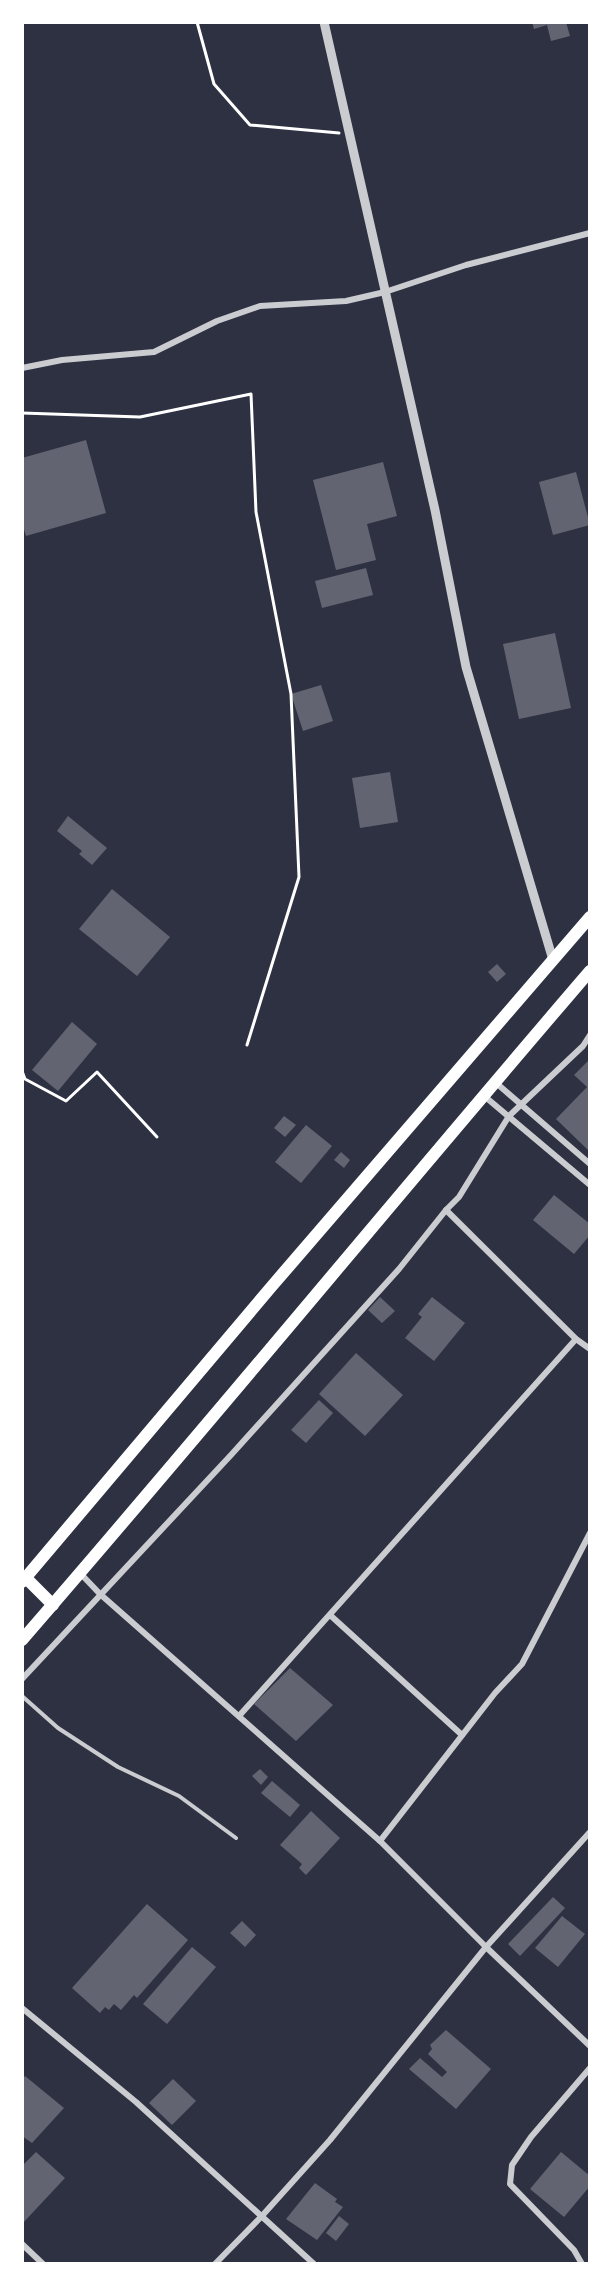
<svg xmlns="http://www.w3.org/2000/svg" width="612" height="2286" font-family="'Exo 2',sans-serif">
	<style>
		.building { fill: #626471 }
		.lines { fill: none; stroke-linecap: round; stroke-linejoin: round }
		.path { stroke: #fff; stroke-width: 3 }
		.service { stroke: #caccd0; stroke-width: 4 }
		.minor { stroke: #caccd0; stroke-width: 6 }
		.tertiary { stroke: #caccd0; stroke-width: 9 }
		.primary { stroke: #fff; stroke-width: 12 }
	</style>
	<rect width="100%" height="100%" fill="#2d3142"/>
	<!-- building -->
	<g class="building">
		<polygon points="532,22 566,22 570,36 551,41 547,25 534,29"/>
		<polygon points="86,440 106,513 26,536 22,523 22,458"/>
		<polygon points="383,462 397,516 367,524 376,560 336,570 313,480"/>
		<polygon points="576,472 590,525 553,535 539,482"/>
		<polygon points="366,568 373,595 322,608 315,581"/>
		<polygon points="555,633 571,708 519,719 503,644"/>
		<polygon points="321,685 333,721 303,731 291,694"/>
		<polygon points="390,772 398,822 360,828 352,778"/>
		<polygon points="68,816 107,848 92,865 79,854 82,851 57,831"/>
		<polygon points="112,889 170,937 137,976 79,929"/>
		<polygon points="497,964 506,974 497,982 488,972"/>
		<polygon points="72,1022 97,1044 58,1091 32,1070"/>
		<polygon points="590,1059 590,1152 556,1119 587,1087 574,1075"/>
		<polygon points="284,1116 296,1125 285,1137 274,1128"/>
		<polygon points="306,1125 332,1146 301,1183 275,1162"/>
		<polygon points="341,1152 350,1160 344,1168 334,1160"/>
		<polygon points="554,1195 590,1224 590,1235 574,1254 533,1220"/>
		<polygon points="380,1297 395,1311 382,1323 368,1310"/>
		<polygon points="432,1297 465,1323 434,1361 405,1338 422,1317 418,1314"/>
		<polygon points="356,1353 403,1395 365,1436 319,1394"/>
		<polygon points="319,1400 333,1413 306,1443 291,1430"/>
		<polygon points="290,1668 333,1705 296,1741 254,1704"/>
		<polygon points="260,1769 268,1777 261,1785 252,1776"/>
		<polygon points="272,1781 300,1805 290,1817 261,1793"/>
		<polygon points="311,1811 340,1838 306,1875 299,1868 302,1864 280,1845"/>
		<polygon points="553,1897 565,1908 520,1956 508,1944"/>
		<polygon points="147,1904 188,1940 137,1998 134,1995 121,2010 114,2004 109,2010 105,2007 100,2013 72,1988"/>
		<polygon points="562,1916 585,1934 558,1967 535,1948"/>
		<polygon points="242,1921 256,1935 245,1947 230,1933"/>
		<polygon points="192,1947 216,1967 167,2024 143,2004"/>
		<polygon points="446,2030 491,2069 456,2109 409,2069 420,2058 442,2077 447,2072 428,2054 432,2049 430,2045"/>
		<polygon points="25,2076 64,2108 32,2143 22,2136 22,2080"/>
		<polygon points="173,2079 196,2101 172,2125 149,2103"/>
		<polygon points="36,2152 65,2178 22,2224 22,2166"/>
		<polygon points="561,2152 590,2176 590,2186 564,2217 530,2189"/>
		<polygon points="315,2183 337,2199 335,2202 343,2207 317,2240 286,2219"/>
		<polygon points="339,2216 349,2224 336,2241 326,2233"/>
	</g>
	<g class="lines">
		<!-- path -->
		<g class="path">
			<polyline points="197,22 214,84 250,125 339,133"/>
			<polyline points="22,413 140,417 251,394 256,512 291,694 299,877 247,1045"/>
			<polyline points="22,1071 25,1079 66,1101 97,1072 157,1137"/>
		</g>
		<!-- service -->
		<polyline class="service" points="22,1696 58,1728 118,1767 179,1796 236,1838"/>
		<!-- minor -->
		<g class="minor">
			<polyline points="22,368 62,360 154,352 217,321 260,306 346,301 385,292 466,265 590,233"/>
			<polyline points="495,1082 590,1164"/>
			<polyline points="483,1095 590,1185"/>
			<polyline points="446,1210 576,1339 590,1349"/>
			<polyline points="80,1573 100,1594 380,1841 486,1947 590,2046"/>
			<polyline points="330,1615 462,1735"/>
			<polyline points="22,1679 231,1455 399,1269 446,1210 459,1197 509,1116 583,1046 590,1035"/>
			<polyline points="239,1716 576,1339"/>
			<polyline points="380,1841 495,1693 522,1664 590,1533"/>
			<polyline points="22,2008 136,2102 314,2264"/>
			<polyline points="22,2244 43,2264"/>
			<polyline points="215,2264 261,2217 330,2140 486,1947 590,1832"/>
			<polyline points="582,2264 574,2250 510,2184 512,2165 531,2137 590,2068"/>
		</g>
		<!-- tertiary -->
		<polyline class="tertiary" points="324,22 435,510 466,667 553,960"/>
		<!-- primary -->
		<g class="primary">
			<polyline points="26,1578 53,1605"/>
			<polyline points="22,1582 272,1286 590,917"/>
			<path d="M22,1640C214,1419 399,1193 590,971"/>
		</g>
	</g>
	<!-- border -->
	<rect width="612" height="2286" fill="none" stroke="#ffffff" stroke-width="48"/>
</svg>
